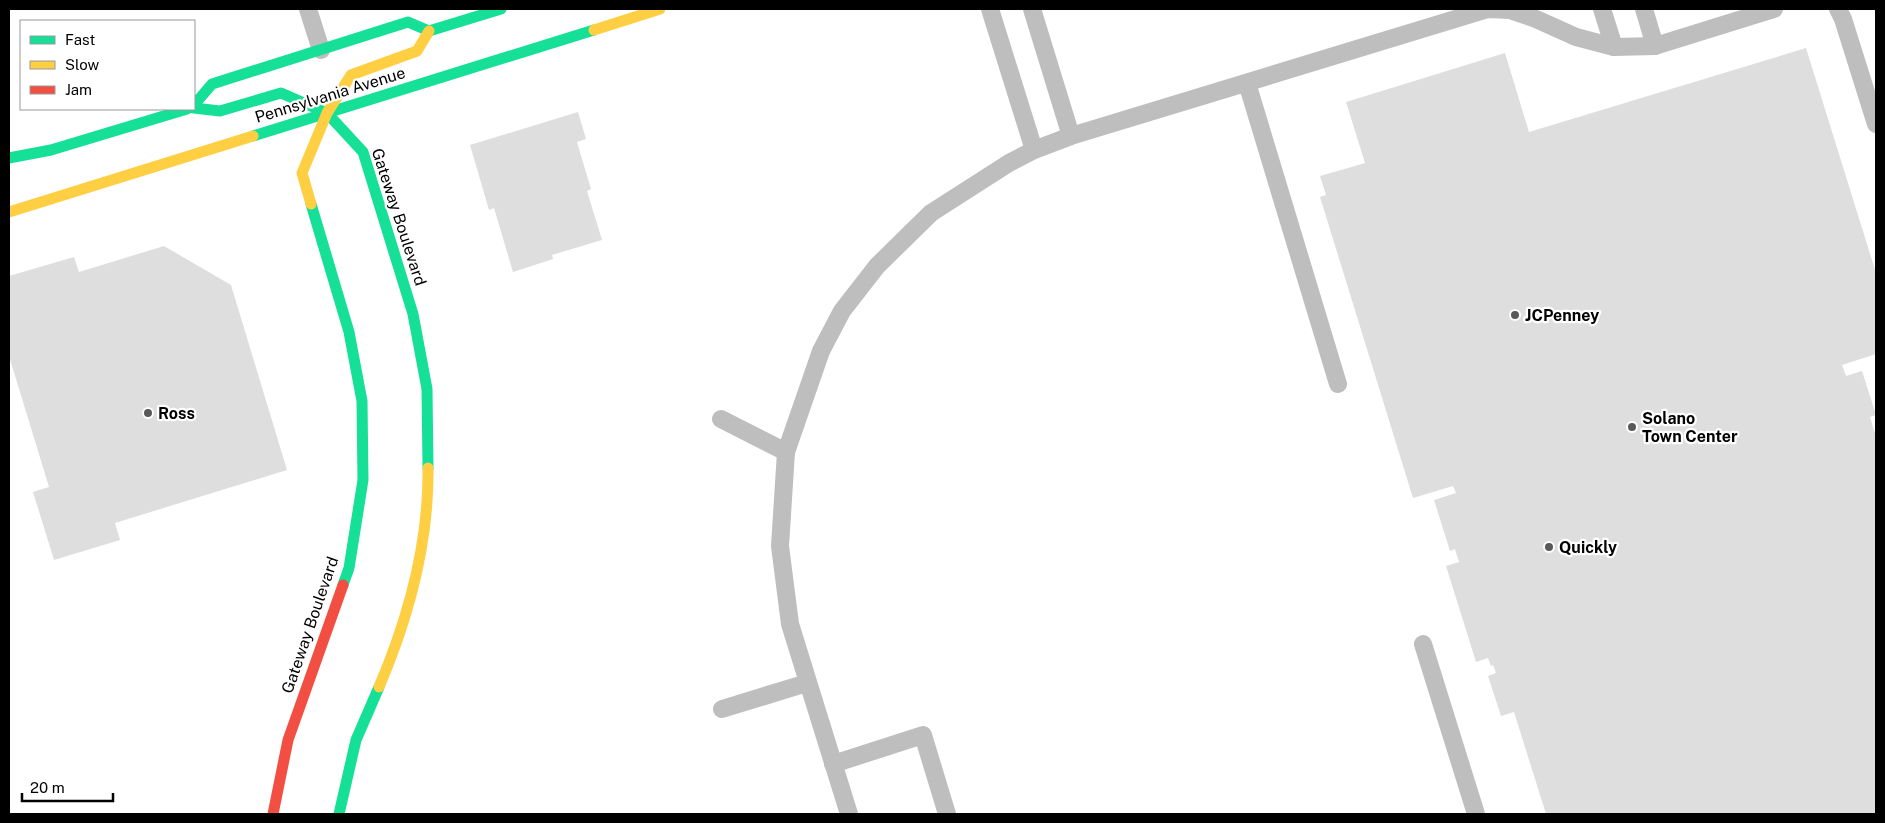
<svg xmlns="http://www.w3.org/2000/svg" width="1885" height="823" font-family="'Public Sans',sans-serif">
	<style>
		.building { fill: #dedede }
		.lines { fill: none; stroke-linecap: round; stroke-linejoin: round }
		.lane { stroke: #bebebe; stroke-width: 18 }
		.fast { stroke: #16e098; stroke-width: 11 }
		.slow { stroke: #ffcf43; stroke-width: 11 }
		.jam { stroke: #f24e42; stroke-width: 11 }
		.poi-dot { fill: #595959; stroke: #fff; stroke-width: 2 }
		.labels { text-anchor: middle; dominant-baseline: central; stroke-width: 4.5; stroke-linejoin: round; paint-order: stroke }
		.street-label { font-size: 16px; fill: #000; stroke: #fff }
		.poi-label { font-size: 16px; font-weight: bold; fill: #000; stroke: #fff; text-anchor: start }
	</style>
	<rect width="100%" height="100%" fill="#fff"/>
	<!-- building -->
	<g class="building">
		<polygon points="1806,48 1876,273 1876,354 1842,365 1846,376 1862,371 1876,415 1870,417 1876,437 1876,814 1546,814 1514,712 1501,716 1488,676 1496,673 1493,665 1491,666 1488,658 1476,662 1446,566 1459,562 1455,549 1450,551 1434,500 1456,493 1453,486 1413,498 1320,197 1326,195 1320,176 1365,163 1346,102 1505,53 1529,132"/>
		<polygon points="578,112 586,139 577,142 591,189 587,191 602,240 552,255 553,259 513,272 494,208 489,210 470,145"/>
		<polygon points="164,246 231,285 287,470 115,523 120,540 54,560 33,492 49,487 9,356 9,276 74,257 79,272"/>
	</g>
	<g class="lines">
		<!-- lane -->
		<g class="lane">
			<polyline points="308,9 321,50"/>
			<polyline points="990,9 1034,150"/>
			<polyline points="1032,9 1071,136"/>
			<polyline points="1602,9 1614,47"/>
			<polyline points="1644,9 1655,46"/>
			<polyline points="1838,9 1843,19 1876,124"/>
			<polyline points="1247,83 1338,384"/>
			<polyline points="721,419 786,452"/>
			<polyline points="1423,644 1476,814"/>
			<polyline points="722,709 807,683"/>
			<polyline points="833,764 923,735 947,814"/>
			<polyline points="849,814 790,624 780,546 786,452 821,351 842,311 877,266 931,213 1009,163 1034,150 1071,136 1488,9 1510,10 1536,19 1576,37 1614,47 1655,46 1774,9"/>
		</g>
		<!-- fast -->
		<g class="fast">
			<polyline points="194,105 212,84 408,22 429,31 501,9"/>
			<polyline points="194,108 220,111 281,93 327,113 363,152 413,314 427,389 428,468"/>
			<polyline points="253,136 594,30"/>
			<polyline points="9,158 51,150 187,109"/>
			<polyline points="311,204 349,332 362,401 363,480 349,568 343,585"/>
			<polyline points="339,814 356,740 379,687"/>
		</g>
		<!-- slow -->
		<g class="slow">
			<polyline points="594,30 660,9"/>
			<polyline points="311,204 302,173 327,113 351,75 417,51 429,31"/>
			<polyline points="9,212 253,136"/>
			<path d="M379,687C408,619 429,542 428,468"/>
		</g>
		<!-- jam -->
		<polyline class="jam" points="273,814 288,740 343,585"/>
	</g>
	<!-- markers -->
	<g class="poi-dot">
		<circle cx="1515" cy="315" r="5"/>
		<circle cx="148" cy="413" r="5"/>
		<circle cx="1632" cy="427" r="5"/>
		<circle cx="1549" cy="547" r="5"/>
	</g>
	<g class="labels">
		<!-- street labels -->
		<g class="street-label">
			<text transform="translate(330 95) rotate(-17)">Pennsylvania Avenue</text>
			<text transform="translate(399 217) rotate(72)">Gateway Boulevard</text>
			<text transform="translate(310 625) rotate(-71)">Gateway Boulevard</text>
		</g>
		<!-- poi labels -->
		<g class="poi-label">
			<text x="1525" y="315">JCPenney</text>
			<text x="158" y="413">Ross</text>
			<text x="1642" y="418">Solano<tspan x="1642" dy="18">Town Center</tspan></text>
			<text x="1559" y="547">Quickly</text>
		</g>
	</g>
	<!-- border -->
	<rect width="1885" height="823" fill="none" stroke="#000000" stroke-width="20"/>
	<!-- legend -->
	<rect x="20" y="20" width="175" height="90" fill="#ffffff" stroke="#999999"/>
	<rect x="30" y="36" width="25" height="8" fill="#16e098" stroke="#999999"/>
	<text x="65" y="45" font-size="15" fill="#000000">Fast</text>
	<rect x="30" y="61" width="25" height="8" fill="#ffcf43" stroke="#999999"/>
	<text x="65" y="70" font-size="15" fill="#000000">Slow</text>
	<rect x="30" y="86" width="25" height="8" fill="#f24e42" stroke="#999999"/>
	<text x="65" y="95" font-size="15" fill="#000000">Jam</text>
	<!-- scale -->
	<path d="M22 793v8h91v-8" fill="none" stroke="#000000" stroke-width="2.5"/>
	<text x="30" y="793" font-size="15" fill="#000000" stroke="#ffffff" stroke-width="4" paint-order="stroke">20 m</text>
</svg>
